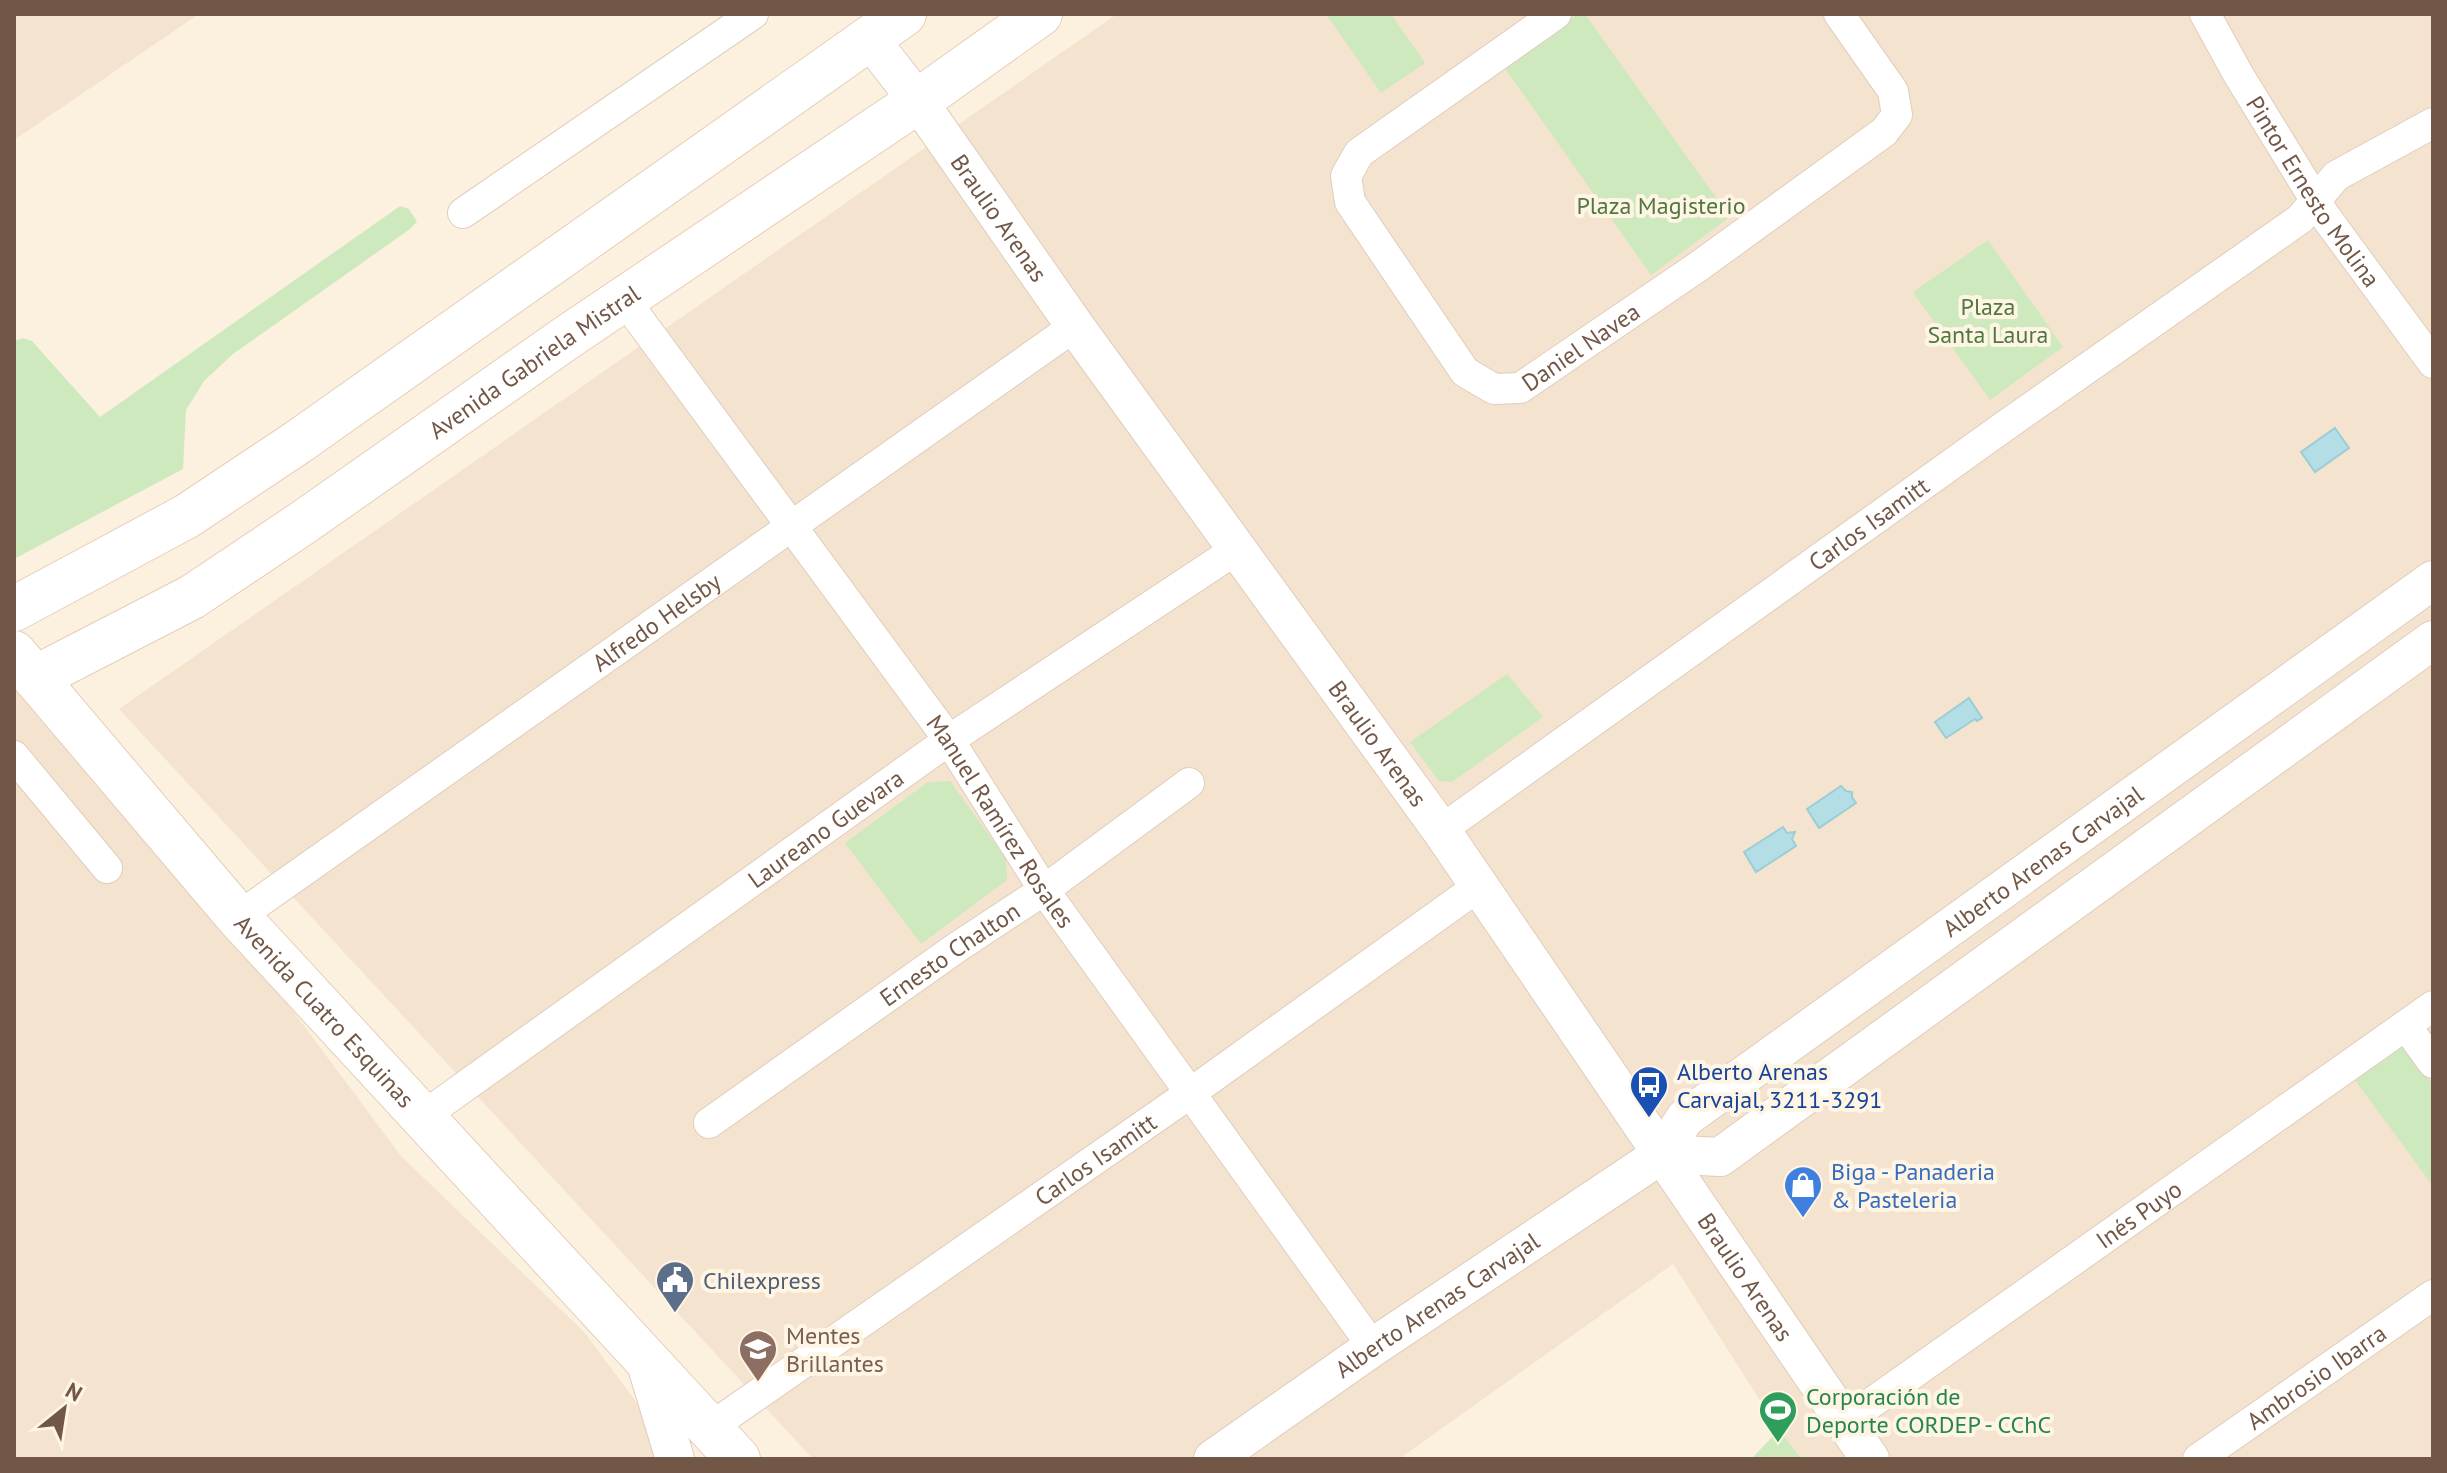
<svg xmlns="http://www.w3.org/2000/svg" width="2447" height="1473" font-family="'PT Sans',sans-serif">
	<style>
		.residential { fill: #f4e3ce }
		.green { fill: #cfe9be }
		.water { fill: #b4dee5; stroke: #9bcdd7; stroke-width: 2 }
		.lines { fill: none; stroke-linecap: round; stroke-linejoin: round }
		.minor-casing { stroke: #e0cdbc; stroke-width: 32 }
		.tertiary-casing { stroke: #e0cdbc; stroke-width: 40 }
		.secondary-casing { stroke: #e5ceb9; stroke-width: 46 }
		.minor { stroke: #fff; stroke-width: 30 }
		.tertiary { stroke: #fff; stroke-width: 38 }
		.secondary { stroke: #fff; stroke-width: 44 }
		.labels { text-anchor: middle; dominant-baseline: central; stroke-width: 8; stroke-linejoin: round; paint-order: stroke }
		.street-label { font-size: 24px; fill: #725747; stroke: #fff5e5 }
		.park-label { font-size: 24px; fill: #507840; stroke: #fff5e5 }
		.transit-label { font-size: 24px; fill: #164399; stroke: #fff5e5; text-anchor: start }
		.shop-label { font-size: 24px; fill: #366cbe; stroke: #fff5e5; text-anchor: start }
		.service-label { font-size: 24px; fill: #4e5e75; stroke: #fff5e5; text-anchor: start }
		.education-label { font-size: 24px; fill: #785e54; stroke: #fff5e5; text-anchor: start }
		.leisure-label { font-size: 24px; fill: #27864d; stroke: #fff5e5; text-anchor: start }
	</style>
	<rect width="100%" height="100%" fill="#fcf1df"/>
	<!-- residential -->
	<g class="residential">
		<polygon points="14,14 199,14 14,140"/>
		<polygon points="1117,14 2433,14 2433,1459 1802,1459 1779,1430 1673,1264 1399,1459 813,1459 119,709"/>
		<polygon points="14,683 266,975 401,1156 584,1332 679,1459 14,1459"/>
	</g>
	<!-- green -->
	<g class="green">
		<polygon points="1326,14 1391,14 1425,63 1381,93"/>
		<polygon points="1578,14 1585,14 1730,217 1651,275 1504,67"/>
		<polygon points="400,206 409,209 417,222 410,229 233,354 204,381 186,410 183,469 14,559 14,341 23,338 32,341 100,417"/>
		<polygon points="1988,240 2063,347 1990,400 1913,292"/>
		<polygon points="1507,674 1543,717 1452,782 1439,781 1410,742"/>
		<polygon points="950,781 1006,859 1007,880 921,944 845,843 928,782"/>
		<polygon points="2404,1045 2433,1084 2433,1186 2355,1080"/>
		<polygon points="1779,1430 1802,1459 1751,1459"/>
	</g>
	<!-- water -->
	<g class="water">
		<polygon points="2335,428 2349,448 2315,472 2301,452"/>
		<polygon points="1969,698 1982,718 1977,721 1975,719 1946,738 1935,722"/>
		<polygon points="1841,786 1846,791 1852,792 1852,797 1856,803 1819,828 1807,809"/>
		<polygon points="1783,827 1787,833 1795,832 1792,839 1796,846 1756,872 1744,852"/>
	</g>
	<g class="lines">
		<defs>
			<g id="minor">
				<path id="s1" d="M1556,14L1359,153L1346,176L1350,202L1465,372L1494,389L1520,388L1699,266L1884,132L1897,115L1893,91L1839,14"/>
				<path id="s2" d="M2205,14L2238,74L2325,216L2433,363"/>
				<polyline points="463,213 753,14"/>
				<path id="s3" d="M624,299L949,740L1044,890L1373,1347"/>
				<polyline points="14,756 107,868"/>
				<path id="s4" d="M1441,830L2009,423L2300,219L2336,176L2433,123"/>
				<path id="s5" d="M238,917L1075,326"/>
				<polyline points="2406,1026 2433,1063"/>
				<path id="s6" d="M422,1117L949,740L1237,549"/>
				<path id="s7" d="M709,1123L956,948L1044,890L1189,783"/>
				<path id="s8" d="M1843,1423L2433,1006"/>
				<path id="s9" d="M708,1429L1189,1094L1479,886"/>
				<path id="s10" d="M2198,1459L2433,1295"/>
			</g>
			<g id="tertiary">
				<path id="s11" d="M869,38L918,101L1075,326L1441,830L1870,1459"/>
				<polyline points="1662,1154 1720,1157 2433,640"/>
				<polyline points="645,1360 675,1459"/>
				<path id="s12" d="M1213,1459L1373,1347L1662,1154L1685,1118L2433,580"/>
			</g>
			<g id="secondary">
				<polyline points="14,609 187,516 298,442 904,14"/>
				<path id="s13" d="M14,653L238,917L738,1459"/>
				<path id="s14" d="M35,678L192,597L301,524L569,336L918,101L1040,14"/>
			</g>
		</defs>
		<!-- minor casing -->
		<use href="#minor" class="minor-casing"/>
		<!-- tertiary casing -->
		<use href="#tertiary" class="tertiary-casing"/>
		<!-- secondary casing -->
		<use href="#secondary" class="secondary-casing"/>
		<!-- minor -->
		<use href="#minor" class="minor"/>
		<!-- tertiary -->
		<use href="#tertiary" class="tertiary"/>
		<!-- secondary -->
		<use href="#secondary" class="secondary"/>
	</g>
	<!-- icons -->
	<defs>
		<symbol id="bus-pin" viewBox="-11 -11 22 30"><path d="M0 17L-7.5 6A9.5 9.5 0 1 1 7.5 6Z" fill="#1a4fb4" stroke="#fff5e5"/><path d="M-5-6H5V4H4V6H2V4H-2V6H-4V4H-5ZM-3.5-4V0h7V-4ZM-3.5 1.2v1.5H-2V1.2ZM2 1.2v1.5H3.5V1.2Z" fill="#fff"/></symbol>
		<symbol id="shop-pin" viewBox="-11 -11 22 30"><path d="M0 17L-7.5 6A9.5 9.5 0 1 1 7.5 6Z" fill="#3f7fe0" stroke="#fff5e5"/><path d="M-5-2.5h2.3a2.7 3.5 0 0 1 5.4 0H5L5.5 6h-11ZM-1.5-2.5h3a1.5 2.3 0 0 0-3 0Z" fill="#fff"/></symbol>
		<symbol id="civic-pin" viewBox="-11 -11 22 30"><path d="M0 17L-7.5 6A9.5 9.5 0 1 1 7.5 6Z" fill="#5c6f8a" stroke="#fff5e5"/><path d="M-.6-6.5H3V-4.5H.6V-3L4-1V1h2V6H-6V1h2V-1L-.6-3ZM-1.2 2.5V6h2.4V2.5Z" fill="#fff"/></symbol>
		<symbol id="school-pin" viewBox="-11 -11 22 30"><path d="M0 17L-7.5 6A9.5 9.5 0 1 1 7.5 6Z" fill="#8d6e63" stroke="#fff5e5"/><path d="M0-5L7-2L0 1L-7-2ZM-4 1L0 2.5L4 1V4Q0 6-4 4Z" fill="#fff"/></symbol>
		<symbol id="stadium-pin" viewBox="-11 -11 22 30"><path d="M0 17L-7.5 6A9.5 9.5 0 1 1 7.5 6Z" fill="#2e9e5b" stroke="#fff5e5"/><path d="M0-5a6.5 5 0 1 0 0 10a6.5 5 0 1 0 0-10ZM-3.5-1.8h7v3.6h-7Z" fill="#fff"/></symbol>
	</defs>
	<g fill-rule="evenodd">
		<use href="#bus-pin" x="1627" y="1063" width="44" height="60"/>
		<use href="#shop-pin" x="1781" y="1163" width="44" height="60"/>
		<use href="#civic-pin" x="653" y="1258" width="44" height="60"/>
		<use href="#school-pin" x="736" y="1327" width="44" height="60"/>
		<use href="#stadium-pin" x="1756" y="1388" width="44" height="60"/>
	</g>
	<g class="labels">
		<!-- street labels -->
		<g class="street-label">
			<text stroke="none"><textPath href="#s2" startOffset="208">Pintor Ernesto Molina</textPath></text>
			<text stroke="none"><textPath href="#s11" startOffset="222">Braulio Arenas</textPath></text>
			<text stroke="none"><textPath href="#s1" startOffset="632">Daniel Navea</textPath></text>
			<text stroke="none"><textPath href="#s14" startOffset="592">Avenida Gabriela Mistral</textPath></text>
			<text stroke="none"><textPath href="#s4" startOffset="526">Carlos Isamitt</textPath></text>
			<text stroke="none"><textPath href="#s5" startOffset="512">Alfredo Helsby</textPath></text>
			<text stroke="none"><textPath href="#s11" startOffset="870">Braulio Arenas</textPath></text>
			<text stroke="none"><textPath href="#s3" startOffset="644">Manuel Ramírez Rosales</textPath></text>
			<text stroke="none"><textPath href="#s6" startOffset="496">Laureano Guevara</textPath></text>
			<text stroke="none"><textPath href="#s12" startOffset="1026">Alberto Arenas Carvajal</textPath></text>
			<text stroke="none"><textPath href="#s7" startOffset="294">Ernesto Chalton</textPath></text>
			<text stroke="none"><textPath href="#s13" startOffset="474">Avenida Cuatro Esquinas</textPath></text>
			<text stroke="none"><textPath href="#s9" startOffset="472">Carlos Isamitt</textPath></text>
			<text stroke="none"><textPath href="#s8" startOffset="362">Inés Puyo</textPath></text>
			<text stroke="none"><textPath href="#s11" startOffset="1518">Braulio Arenas</textPath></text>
			<text stroke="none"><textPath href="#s12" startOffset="272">Alberto Arenas Carvajal</textPath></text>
			<text stroke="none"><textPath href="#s10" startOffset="144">Ambrosio Ibarra</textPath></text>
		</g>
		<!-- park labels -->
		<g class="park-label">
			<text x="1661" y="205">Plaza Magisterio</text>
			<text x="1988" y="306">Plaza<tspan x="1988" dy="28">Santa Laura</tspan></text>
		</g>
		<!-- transit labels -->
		<g class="transit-label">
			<text x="1677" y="1071">Alberto Arenas<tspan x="1677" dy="28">Carvajal, 3211-3291</tspan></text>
		</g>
		<!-- shop labels -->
		<g class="shop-label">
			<text x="1831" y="1171">Biga - Panaderia<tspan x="1831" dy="28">&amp; Pasteleria</tspan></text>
		</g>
		<!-- service labels -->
		<g class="service-label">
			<text x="703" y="1280">Chilexpress</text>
		</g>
		<!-- education labels -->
		<g class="education-label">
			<text x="786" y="1335">Mentes<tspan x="786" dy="28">Brillantes</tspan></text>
		</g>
		<!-- leisure labels -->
		<g class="leisure-label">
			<text x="1806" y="1396">Corporación de<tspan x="1806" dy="28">Deporte CORDEP - CChC</tspan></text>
		</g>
	</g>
	<!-- border -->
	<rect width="2447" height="1473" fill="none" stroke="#725747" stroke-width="32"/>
	<!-- north arrow -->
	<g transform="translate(64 1409) rotate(30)" stroke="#fff5e5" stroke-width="6" paint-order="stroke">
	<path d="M0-6L14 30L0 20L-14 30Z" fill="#725747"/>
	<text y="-12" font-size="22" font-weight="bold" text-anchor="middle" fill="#725747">N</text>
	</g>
</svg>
